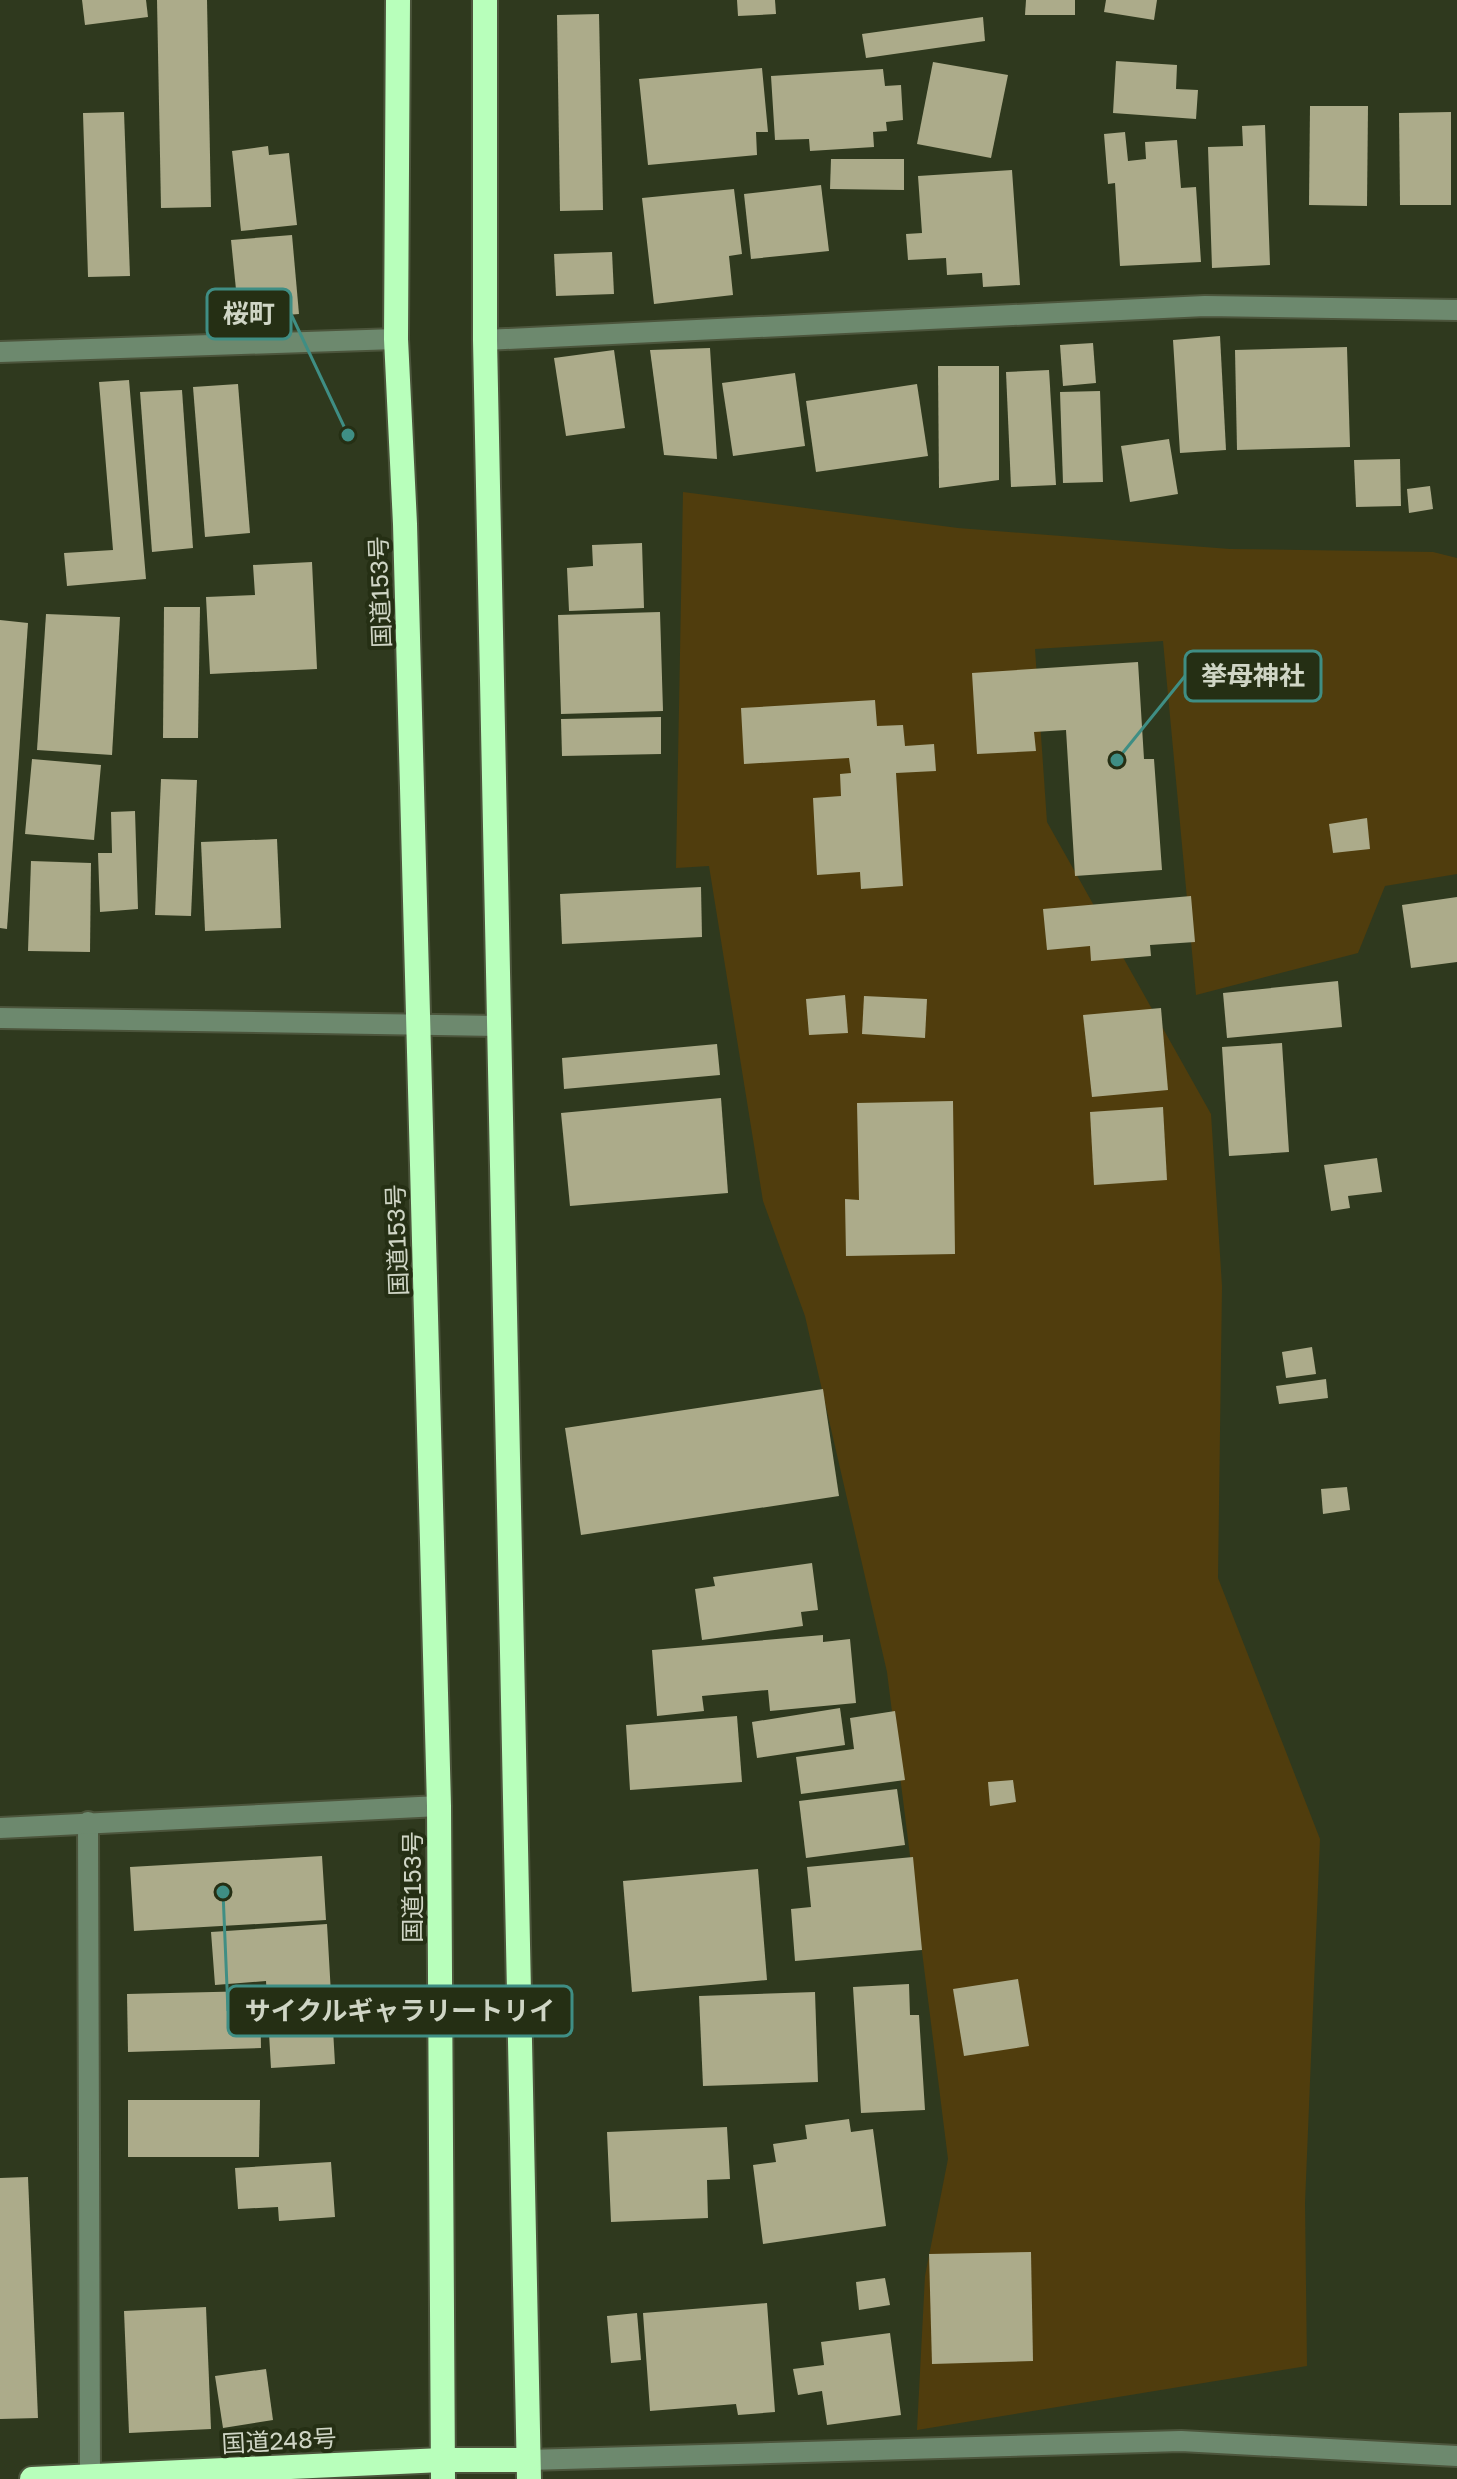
<svg xmlns="http://www.w3.org/2000/svg" width="1457" height="2479" font-family="'Golos Text','Noto Sans JP',sans-serif">
	<style>
		.green { fill: #503d0d }
		.building { fill: #acab8a }
		.lines { fill: none; stroke-linecap: round; stroke-linejoin: round }
		.minor-casing { stroke: #4c553c; stroke-width: 24 }
		.highway-casing { stroke: #4c553c; stroke-width: 28 }
		.minor { stroke: #6d896e; stroke-width: 20 }
		.highway { stroke: #b8ffbb; stroke-width: 24 }
		.labels { text-anchor: middle; dominant-baseline: central; stroke-width: 8; stroke-linejoin: round; paint-order: stroke }
		.street-label { font-size: 24px; fill: #cfd5c5; stroke: #252f14 }
		.leader { fill: none; stroke: #3f8e84; stroke-width: 3 }
		.callout-dot { fill: #3f8e84; stroke: #252f14; stroke-width: 3 }
		.callout { fill: #252f14; stroke: #3f8e84; stroke-width: 3 }
		.callout-label { font-size: 26px; text-anchor: middle; font-weight: bold; fill: #cfd5c5 }
	</style>
	<rect width="100%" height="100%" fill="#2f391e"/>
	<!-- green -->
	<polygon class="green" points="683,492 958,528 1230,549 1433,552 1457,558 1457,874 1385,886 1358,953 1196,995 1163,641 1035,649 1047,822 1211,1114 1222,1286 1218,1578 1320,1839 1305,2203 1307,2366 917,2430 925,2276 948,2159 887,1672 805,1316 763,1201 709,866 676,868"/>
	<!-- building -->
	<g class="building">
		<polygon points="82,0 146,0 148,17 85,25"/>
		<polygon points="157,0 207,0 211,207 161,208"/>
		<polygon points="737,0 775,0 776,14 738,16"/>
		<polygon points="1026,0 1075,0 1075,15 1025,15"/>
		<polygon points="1106,0 1157,0 1154,20 1104,12"/>
		<polygon points="599,14 603,210 560,211 557,15"/>
		<polygon points="983,17 985,41 866,58 862,34"/>
		<polygon points="1116,61 1177,65 1176,89 1198,90 1196,119 1113,113"/>
		<polygon points="933,62 1008,75 991,158 917,144"/>
		<polygon points="762,68 768,132 756,132 757,155 648,165 639,79"/>
		<polygon points="883,69 885,86 901,85 903,120 886,122 887,131 873,132 874,147 810,151 809,139 775,140 771,76"/>
		<polygon points="1310,106 1368,106 1367,206 1309,205"/>
		<polygon points="124,112 130,276 88,277 83,113"/>
		<polygon points="1451,112 1451,205 1400,205 1399,113"/>
		<polygon points="1265,125 1270,265 1212,268 1208,147 1243,146 1242,126"/>
		<polygon points="1125,132 1128,161 1146,159 1145,142 1177,140 1181,188 1196,187 1201,262 1120,266 1115,183 1108,184 1104,134"/>
		<polygon points="268,146 269,155 289,153 297,225 241,231 232,151"/>
		<polygon points="831,159 904,159 904,190 830,189"/>
		<polygon points="1012,170 1020,285 983,287 982,273 947,275 946,258 908,260 906,234 922,233 918,176"/>
		<polygon points="821,185 829,251 751,259 744,194"/>
		<polygon points="734,189 742,254 729,256 733,295 654,304 642,198"/>
		<polygon points="292,235 299,314 239,319 231,240"/>
		<polygon points="612,252 614,294 556,296 554,254"/>
		<polygon points="1220,336 1226,450 1180,453 1173,340"/>
		<polygon points="1093,343 1096,383 1063,386 1060,345"/>
		<polygon points="1347,347 1350,447 1237,450 1235,350"/>
		<polygon points="710,348 717,459 664,455 650,350"/>
		<polygon points="614,350 625,428 566,436 554,358"/>
		<polygon points="938,366 999,366 999,480 939,488"/>
		<polygon points="1049,370 1056,485 1011,487 1006,372"/>
		<polygon points="795,373 805,446 733,456 722,383"/>
		<polygon points="129,380 146,579 67,586 64,553 113,550 99,382"/>
		<polygon points="238,384 250,533 205,537 193,387"/>
		<polygon points="917,384 928,456 816,472 806,401"/>
		<polygon points="182,390 193,548 152,552 140,392"/>
		<polygon points="1100,391 1103,482 1063,483 1060,392"/>
		<polygon points="1169,439 1178,494 1130,502 1121,446"/>
		<polygon points="1400,459 1401,506 1356,507 1354,460"/>
		<polygon points="1430,486 1433,509 1409,513 1407,489"/>
		<polygon points="642,543 644,608 569,611 567,568 593,566 592,545"/>
		<polygon points="312,562 317,669 210,674 206,597 255,595 253,565"/>
		<polygon points="164,607 200,607 198,738 163,738"/>
		<polygon points="660,612 663,711 561,714 558,615"/>
		<polygon points="46,614 120,617 112,755 37,750"/>
		<polygon points="0,620 28,623 7,929 0,928"/>
		<polygon points="1138,662 1144,759 1154,759 1162,870 1075,876 1066,730 1034,732 1036,751 977,754 972,673"/>
		<polygon points="875,700 877,726 903,725 905,746 934,744 936,771 896,773 903,886 861,889 860,872 817,875 813,798 841,796 840,774 851,773 849,758 744,764 741,708"/>
		<polygon points="661,717 661,754 562,756 561,719"/>
		<polygon points="32,759 101,765 94,840 25,834"/>
		<polygon points="161,779 197,780 191,916 155,915"/>
		<polygon points="135,811 138,909 100,912 98,853 112,853 111,812"/>
		<polygon points="1367,818 1370,849 1333,853 1329,824"/>
		<polygon points="277,839 281,928 205,931 201,842"/>
		<polygon points="31,861 91,863 90,952 28,951"/>
		<polygon points="701,887 702,937 562,944 560,894"/>
		<polygon points="1191,896 1195,942 1150,945 1151,956 1091,961 1090,946 1047,950 1043,909"/>
		<polygon points="1457,897 1457,962 1411,968 1402,905"/>
		<polygon points="1338,981 1342,1027 1227,1038 1223,993"/>
		<polygon points="845,995 848,1033 809,1035 806,999"/>
		<polygon points="864,996 927,999 925,1038 862,1034"/>
		<polygon points="1161,1008 1168,1090 1092,1097 1083,1015"/>
		<polygon points="1282,1043 1289,1152 1229,1156 1222,1047"/>
		<polygon points="717,1044 720,1075 564,1089 562,1058"/>
		<polygon points="721,1098 728,1193 570,1206 561,1113"/>
		<polygon points="953,1101 955,1254 846,1256 845,1199 859,1200 857,1103"/>
		<polygon points="1163,1107 1167,1180 1094,1185 1090,1112"/>
		<polygon points="1377,1158 1382,1192 1348,1196 1350,1208 1331,1211 1324,1165"/>
		<polygon points="1312,1347 1316,1374 1286,1378 1282,1352"/>
		<polygon points="1326,1379 1328,1398 1279,1404 1276,1386"/>
		<polygon points="823,1389 839,1496 581,1535 565,1428"/>
		<polygon points="1347,1487 1350,1510 1323,1514 1321,1489"/>
		<polygon points="812,1563 818,1610 801,1612 803,1626 702,1640 695,1589 715,1586 713,1577"/>
		<polygon points="823,1635 823,1642 850,1639 856,1703 770,1711 768,1690 702,1696 704,1711 657,1716 652,1650"/>
		<polygon points="840,1708 845,1745 757,1758 752,1722"/>
		<polygon points="895,1711 905,1780 801,1794 796,1757 854,1749 850,1718"/>
		<polygon points="737,1716 742,1782 630,1790 626,1725"/>
		<polygon points="1013,1780 1016,1802 990,1806 988,1782"/>
		<polygon points="897,1789 905,1845 806,1858 799,1801"/>
		<polygon points="322,1856 326,1920 134,1931 130,1867"/>
		<polygon points="913,1857 922,1950 795,1961 791,1909 811,1907 807,1867"/>
		<polygon points="758,1869 767,1980 632,1992 623,1881"/>
		<polygon points="327,1924 335,2064 271,2068 266,1981 215,1985 211,1932"/>
		<polygon points="1018,1979 1029,2046 964,2056 953,1989"/>
		<polygon points="909,1984 910,2015 919,2015 925,2110 861,2113 853,1987"/>
		<polygon points="260,1991 261,2048 128,2052 127,1994"/>
		<polygon points="815,1992 818,2082 703,2086 699,1996"/>
		<polygon points="128,2100 260,2100 259,2157 128,2157"/>
		<polygon points="849,2119 851,2132 873,2129 886,2226 763,2244 753,2165 776,2162 773,2144 807,2139 805,2125"/>
		<polygon points="727,2127 730,2179 707,2180 708,2218 611,2222 607,2132"/>
		<polygon points="331,2162 335,2217 279,2221 278,2207 238,2209 235,2168"/>
		<polygon points="28,2177 38,2418 0,2419 0,2178"/>
		<polygon points="1031,2252 1033,2361 932,2364 929,2254"/>
		<polygon points="885,2278 890,2305 859,2310 856,2282"/>
		<polygon points="767,2303 775,2412 738,2415 736,2404 650,2411 643,2313"/>
		<polygon points="206,2307 211,2429 129,2433 124,2311"/>
		<polygon points="637,2313 641,2360 611,2363 607,2316"/>
		<polygon points="890,2333 901,2415 827,2425 822,2391 798,2395 793,2369 824,2365 821,2342"/>
		<polygon points="266,2369 273,2420 223,2428 215,2376"/>
	</g>
	<g class="lines">
		<defs>
			<g id="minor">
				<polyline points="485,340 1205,306 1457,310"/>
				<polyline points="0,352 396,339"/>
				<polyline points="0,1018 498,1026"/>
				<polyline points="88,1822 90,2477"/>
				<polyline points="0,1828 439,1806"/>
				<polyline points="528,2460 1181,2441 1457,2456"/>
			</g>
			<g id="highway">
				<polyline points="398,0 396,339 405,524 439,1806 443,2479"/>
				<polyline points="485,0 485,340 529,2479"/>
				<polyline points="32,2479 442,2460 528,2460"/>
			</g>
		</defs>
		<!-- minor casing -->
		<use href="#minor" class="minor-casing"/>
		<!-- highway casing -->
		<use href="#highway" class="highway-casing"/>
		<!-- minor -->
		<use href="#minor" class="minor"/>
		<!-- highway -->
		<use href="#highway" class="highway"/>
	</g>
	<g class="labels">
		<!-- street labels -->
		<g class="street-label">
			<text transform="translate(379 592) rotate(-92)">国道153号</text>
			<text transform="translate(396 1240) rotate(-92)">国道153号</text>
			<text transform="translate(411 1887) rotate(-90)">国道153号</text>
			<text transform="translate(279 2440) rotate(-3)">国道248号</text>
		</g>
	</g>
	<!-- callouts -->
	<path class="leader" d="M348 435L291 314M1117 760L1185 676M223 1892L228 2011"/>
	<g class="callout-dot">
		<circle cx="348" cy="435" r="8"/>
		<circle cx="1117" cy="760" r="8"/>
		<circle cx="223" cy="1892" r="8"/>
	</g>
	<g class="callout">
		<rect x="207" y="289" width="84" height="50" rx="8"/>
		<rect x="1185" y="651" width="136" height="50" rx="8"/>
		<rect x="228" y="1986" width="344" height="50" rx="8"/>
	</g>
	<g class="callout-label">
		<text x="249" y="323">桜町</text>
		<text x="1253" y="685">挙母神社</text>
		<text x="400" y="2020">サイクルギャラリートリイ</text>
	</g>
</svg>
